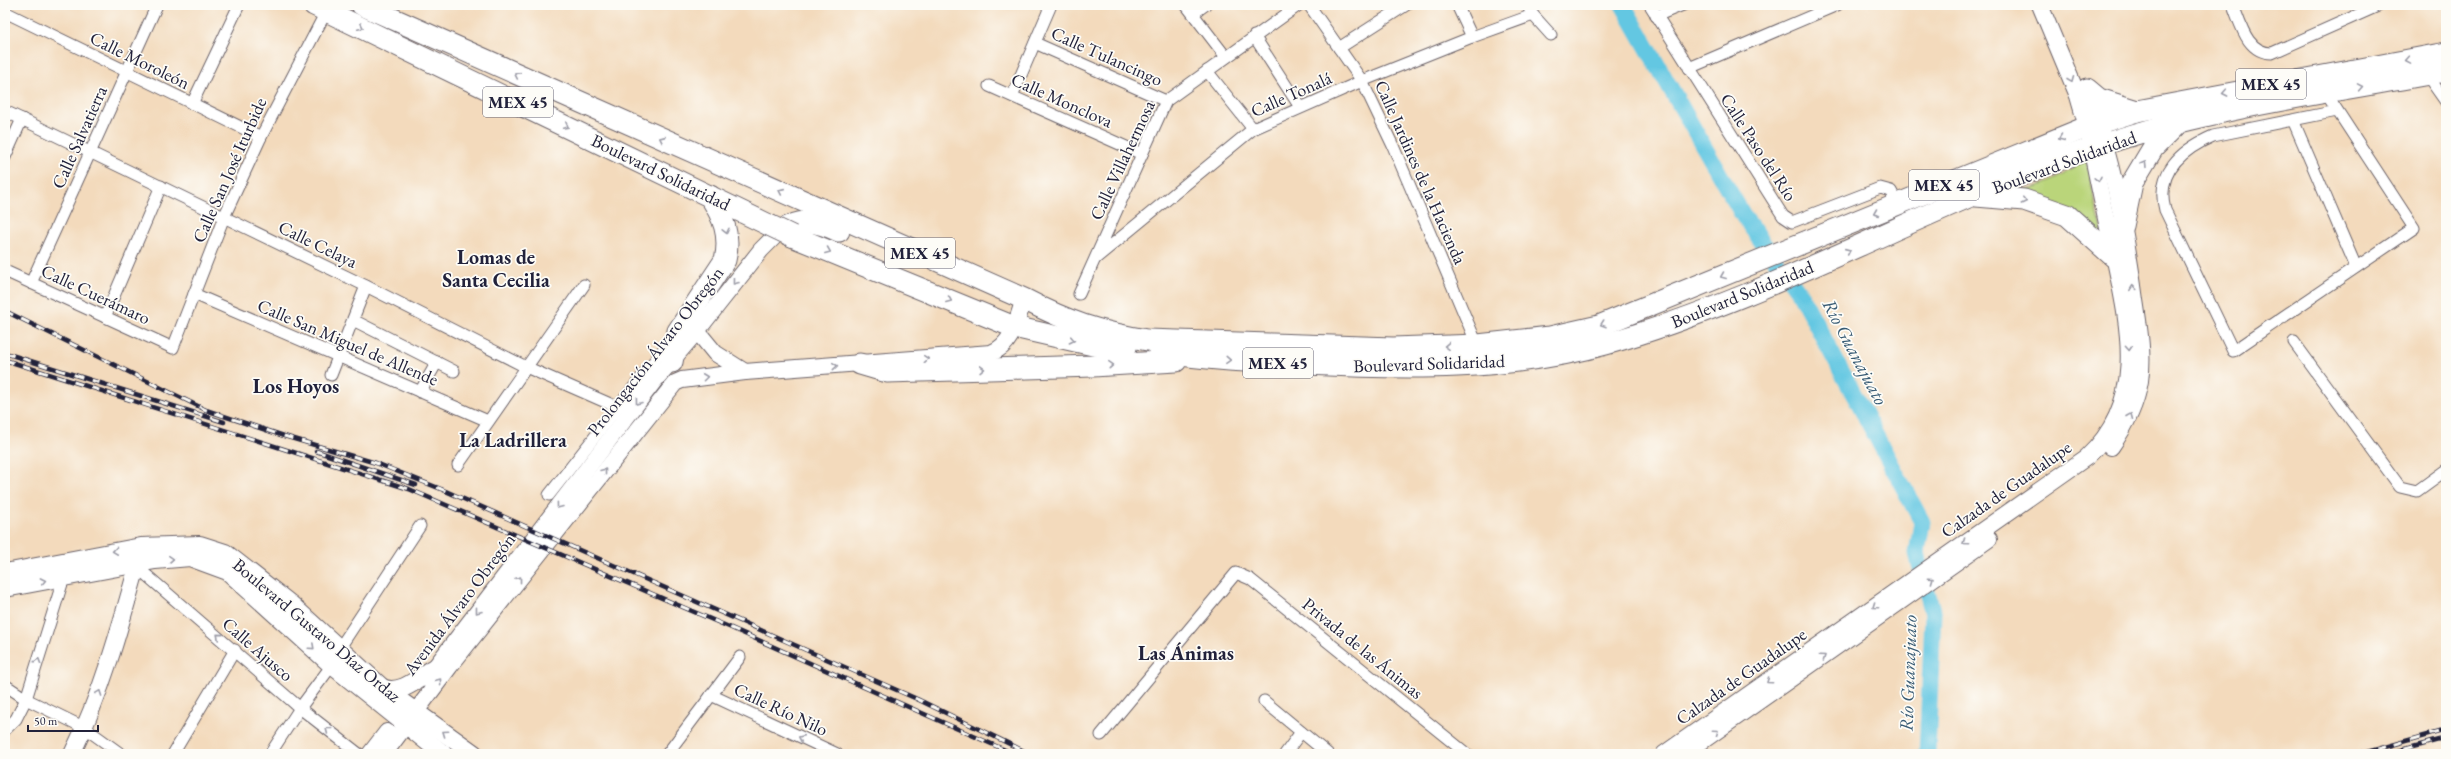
<svg xmlns="http://www.w3.org/2000/svg" width="2451" height="759" font-family="'EB Garamond',serif">
	<style>
		.park { fill: #bad57a; stroke: #6e7c5a }
		.lines { fill: none; stroke-linecap: round; stroke-linejoin: round }
		.river { stroke: #64c7e2; stroke-width: 17 }
		.street-casing { stroke: #6b6268; stroke-width: 13 }
		.secondary-casing { stroke: #6b6268; stroke-width: 18 }
		.primary-casing { stroke: #6b6268; stroke-width: 20 }
		.highway-casing { stroke: #6b6268; stroke-width: 23 }
		.street { stroke: #fff; stroke-width: 11 }
		.secondary { stroke: #fff; stroke-width: 16 }
		.primary { stroke: #fff; stroke-width: 18 }
		.highway { stroke: #fff; stroke-width: 21 }
		.rail-casing { stroke: #22223b; stroke-width: 4.5 }
		.rail { stroke: #fdfcf7; stroke-width: 3; stroke-dasharray: 9; stroke-linecap: butt }
		.highway-bridge-casing { stroke: #6b6268; stroke-width: 23; stroke-linecap: butt }
		.highway-bridge { stroke: #fff; stroke-width: 21 }
		.oneway { stroke: #9c9ca7 }
		.labels { text-anchor: middle; dominant-baseline: central; stroke-width: 3.5; stroke-linejoin: round; paint-order: stroke }
		.shield { fill: #fdfcf7; stroke: #646373; stroke-width: 1 }
		.shield-label { font-size: 17px; font-weight: bold; fill: #22223b }
		.street-label { font-size: 18px; fill: #22223b; stroke: #fdfcf7 }
		.water-label { font-size: 19px; font-style: italic; fill: #395c75; stroke: #fdfcf7 }
		.quarter-label { font-size: 20px; font-weight: bold; fill: #22223b; stroke: #fdfcf7 }
	</style>
	<rect width="100%" height="100%" fill="#fdfcf7"/>
	<filter id="ink" filterUnits="userSpaceOnUse"><feTurbulence type="fractalNoise" baseFrequency=".025" numOctaves="2"/><feDisplacementMap in="SourceGraphic" scale="8" xChannelSelector="R" yChannelSelector="G"/><feConvolveMatrix kernelMatrix="1 2 1 2 8 2 1 2 1" color-interpolation-filters="sRGB"/></filter>
	<filter id="wash" filterUnits="userSpaceOnUse"><feTurbulence type="fractalNoise" baseFrequency=".012" numOctaves="4" result="noise"/><feDisplacementMap in="SourceGraphic" scale="16" xChannelSelector="R" yChannelSelector="G"/><feGaussianBlur stdDeviation="0.9" result="paint"/><feColorMatrix in="noise" values="0 0 0 0 0 0 0 0 0 0 0 0 0 0 0 0 0 1.4 0 .05"/><feComposite in="paint" operator="in"/></filter>
	<g filter="url(#wash)">
		<rect width="100%" height="100%" fill="#f3dabc"/>
		<!-- park -->
		<path class="park" d="M2086,159L2103,238L2017,191C2045,187 2063,176 2086,159Z"/>
		<g class="lines">
			<!-- river -->
			<polyline class="river" points="1623,5 1744,217 1800,294 1922,522 1917,553 1933,614 1927,754"/>
		</g>
	</g>
	<g filter="url(#ink)">
		<g class="lines">
			<defs>
				<g id="street">
					<polyline points="1186,5 1226,57"/>
					<polyline points="1309,5 1362,81 1393,146 1479,349"/>
					<polyline points="1457,5 1472,37"/>
					<polyline points="1527,5 1533,15 1551,35"/>
					<polyline points="1650,5 1783,216 1792,222 1880,188 1891,191 1898,204"/>
					<path d="M2233,5C2241,25 2247,53 2272,53L2380,5"/>
					<polyline points="5,12 261,137"/>
					<polyline points="1194,13 1205,5"/>
					<polyline points="1656,16 1683,5"/>
					<polyline points="1254,36 1300,107"/>
					<polyline points="1035,43 1166,101"/>
					<polyline points="1339,48 1406,5"/>
					<polyline points="1689,68 1837,5"/>
					<polyline points="1207,71 1253,129"/>
					<polyline points="2427,75 2446,102"/>
					<polyline points="989,86 1142,154"/>
					<path d="M2326,93L2333,104L2414,228L2233,351L2165,210C2155,173 2181,150 2213,136L2337,111"/>
					<polyline points="1012,96 1051,5"/>
					<polyline points="192,104 239,5"/>
					<polyline points="5,111 366,286 526,367 617,407"/>
					<polyline points="2293,120 2356,267"/>
					<polyline points="5,157 22,119"/>
					<polyline points="1096,258 1253,129 1362,81 1472,37 1533,15"/>
					<polyline points="5,271 173,348 224,217 261,137 328,8"/>
					<polyline points="31,283 157,5"/>
					<polyline points="194,294 488,421"/>
					<polyline points="1079,294 1166,101 1299,5"/>
					<polyline points="105,317 161,186"/>
					<polyline points="353,320 454,371"/>
					<polyline points="2294,342 2400,487 2417,491 2446,470"/>
					<polyline points="331,375 366,286"/>
					<polyline points="420,392 437,362"/>
					<polyline points="458,465 584,285"/>
					<polyline points="549,495 674,336"/>
					<polyline points="137,567 300,708 359,754"/>
					<polyline points="339,649 420,526"/>
					<polyline points="5,685 26,699 85,728 121,754"/>
					<polyline points="711,695 837,754"/>
					<polyline points="1264,701 1328,754"/>
					<polyline points="5,730 16,719 26,699 65,574"/>
					<polyline points="1101,735 1236,573 1250,579 1467,754"/>
					<polyline points="173,754 235,650"/>
					<polyline points="270,754 300,708 332,665"/>
					<polyline points="667,754 740,657"/>
					<polyline points="1285,754 1301,732"/>
				</g>
				<g id="secondary">
					<path d="M2086,88C2111,152 2126,232 2135,300C2139,327 2144,354 2140,381C2136,406 2125,427 2111,447"/>
					<polyline points="697,331 715,353 745,372"/>
					<polyline points="426,679 655,380 697,331 761,250 779,232"/>
					<path d="M72,754C102,693 120,628 138,563"/>
					<polyline points="370,754 387,732"/>
					<path d="M384,754L450,666L675,383L682,380L745,372L991,353C1013,345 1017,319 1024,299"/>
					<path d="M1664,754L2087,457C2150,399 2127,319 2112,246C2103,206 2095,167 2087,127L2078,96L2040,5"/>
					<polyline points="1684,754 1989,539"/>
				</g>
				<g id="primary">
					<polyline points="5,573 141,547 200,545 225,553 290,604 382,688 474,754"/>
					<polyline points="5,588 155,560 190,557 228,571 332,665 443,754"/>
					<path d="M382,688C400,696 419,678 433,669"/>
				</g>
				<g id="highway">
					<polyline points="314,5 769,225"/>
					<path d="M362,5L1024,299C1068,322 1098,332 1147,340L1393,348L1478,345L1550,337L1599,326L2087,127L2137,111L2446,53"/>
					<polyline points="2087,89 2099,99 2137,111"/>
					<polyline points="1976,196 2024,200 2067,215 2114,257"/>
					<polyline points="2123,226 2132,183 2153,148 2177,124"/>
					<path d="M779,232C801,217 816,221 839,231"/>
					<polyline points="792,236 1014,327 1093,345 1126,348"/>
					<path d="M1159,352C1208,360 1256,362 1306,364C1405,369 1510,371 1606,344C1774,296 1927,206 2092,148C2206,108 2328,93 2446,71"/>
					<path d="M672,362L678,331L725,260C731,235 723,217 710,196"/>
					<polyline points="860,364 887,372 1093,366 1176,361"/>
				</g>
			</defs>
			<!-- street casing -->
			<use href="#street" class="street-casing"/>
			<!-- secondary casing -->
			<use href="#secondary" class="secondary-casing"/>
			<!-- primary casing -->
			<use href="#primary" class="primary-casing"/>
			<!-- highway casing -->
			<use href="#highway" class="highway-casing"/>
			<!-- street -->
			<use href="#street" class="street"/>
			<!-- secondary -->
			<use href="#secondary" class="secondary"/>
			<!-- primary -->
			<use href="#primary" class="primary"/>
			<!-- highway -->
			<use href="#highway" class="highway"/>
			<defs>
				<g id="rail">
					<polyline points="5,311 206,410 284,436 376,463 441,489 917,699 1026,752"/>
					<polyline points="5,353 224,422"/>
					<polyline points="5,360 409,489 729,627 1014,754"/>
					<polyline points="316,451 416,485"/>
					<polyline points="2360,754 2446,730"/>
					<polyline points="2387,754 2446,738"/>
				</g>
			</defs>
			<!-- rail casing -->
			<use href="#rail" class="rail-casing"/>
			<!-- rail -->
			<use href="#rail" class="rail"/>
			<defs>
				<polyline id="highway-bridge" points="769,225 792,236"/>
			</defs>
			<!-- highway-bridge casing -->
			<use href="#highway-bridge" class="highway-bridge-casing"/>
			<!-- highway-bridge -->
			<use href="#highway-bridge" class="highway-bridge"/>
		</g>
		<!-- one-way arrows -->
		<defs><path id="oneway-chevron" d="M-2-3.5L2.5 0L-2 3.5" fill="none" stroke-width="1.6" stroke-linecap="round" stroke-linejoin="round"/></defs>
		<g class="oneway">
			<use href="#oneway-chevron" transform="translate(361 27) rotate(26)"/>
			<use href="#oneway-chevron" transform="translate(2408 60) rotate(170)"/>
			<use href="#oneway-chevron" transform="translate(517 75) rotate(-156)"/>
			<use href="#oneway-chevron" transform="translate(2071 80) rotate(68)"/>
			<use href="#oneway-chevron" transform="translate(2360 87) rotate(-10)"/>
			<use href="#oneway-chevron" transform="translate(2225 93) rotate(169)"/>
			<use href="#oneway-chevron" transform="translate(566 126) rotate(26)"/>
			<use href="#oneway-chevron" transform="translate(2061 138) rotate(158)"/>
			<use href="#oneway-chevron" transform="translate(662 139) rotate(-156)"/>
			<use href="#oneway-chevron" transform="translate(2144 164) rotate(-59)"/>
			<use href="#oneway-chevron" transform="translate(2098 179) rotate(78)"/>
			<use href="#oneway-chevron" transform="translate(781 191) rotate(-156)"/>
			<use href="#oneway-chevron" transform="translate(2024 201) rotate(13)"/>
			<use href="#oneway-chevron" transform="translate(1876 213) rotate(158)"/>
			<use href="#oneway-chevron" transform="translate(726 231) rotate(77)"/>
			<use href="#oneway-chevron" transform="translate(828 251) rotate(22)"/>
			<use href="#oneway-chevron" transform="translate(1848 251) rotate(-24)"/>
			<use href="#oneway-chevron" transform="translate(1723 276) rotate(158)"/>
			<use href="#oneway-chevron" transform="translate(735 282) rotate(128)"/>
			<use href="#oneway-chevron" transform="translate(2133 288) rotate(-98)"/>
			<use href="#oneway-chevron" transform="translate(949 300) rotate(22)"/>
			<use href="#oneway-chevron" transform="translate(1603 324) rotate(161)"/>
			<use href="#oneway-chevron" transform="translate(1072 340) rotate(12)"/>
			<use href="#oneway-chevron" transform="translate(1447 346) rotate(178)"/>
			<use href="#oneway-chevron" transform="translate(2129 348) rotate(86)"/>
			<use href="#oneway-chevron" transform="translate(926 359) rotate(-5)"/>
			<use href="#oneway-chevron" transform="translate(1228 360) rotate(3)"/>
			<use href="#oneway-chevron" transform="translate(1111 365) rotate(-4)"/>
			<use href="#oneway-chevron" transform="translate(835 366) rotate(-5)"/>
			<use href="#oneway-chevron" transform="translate(982 369) rotate(-1)"/>
			<use href="#oneway-chevron" transform="translate(705 377) rotate(-7)"/>
			<use href="#oneway-chevron" transform="translate(638 402) rotate(127)"/>
			<use href="#oneway-chevron" transform="translate(2130 416) rotate(-68)"/>
			<use href="#oneway-chevron" transform="translate(604 471) rotate(-52)"/>
			<use href="#oneway-chevron" transform="translate(559 506) rotate(127)"/>
			<use href="#oneway-chevron" transform="translate(1965 542) rotate(145)"/>
			<use href="#oneway-chevron" transform="translate(115 551) rotate(172)"/>
			<use href="#oneway-chevron" transform="translate(171 559) rotate(-4)"/>
			<use href="#oneway-chevron" transform="translate(519 579) rotate(-52)"/>
			<use href="#oneway-chevron" transform="translate(1931 580) rotate(-35)"/>
			<use href="#oneway-chevron" transform="translate(43 581) rotate(-11)"/>
			<use href="#oneway-chevron" transform="translate(1875 606) rotate(145)"/>
			<use href="#oneway-chevron" transform="translate(478 611) rotate(128)"/>
			<use href="#oneway-chevron" transform="translate(219 636) rotate(-140)"/>
			<use href="#oneway-chevron" transform="translate(312 647) rotate(42)"/>
			<use href="#oneway-chevron" transform="translate(1823 657) rotate(-35)"/>
			<use href="#oneway-chevron" transform="translate(38 661) rotate(-73)"/>
			<use href="#oneway-chevron" transform="translate(439 681) rotate(-53)"/>
			<use href="#oneway-chevron" transform="translate(1769 681) rotate(145)"/>
			<use href="#oneway-chevron" transform="translate(99 693) rotate(-70)"/>
			<use href="#oneway-chevron" transform="translate(328 730) rotate(-142)"/>
			<use href="#oneway-chevron" transform="translate(1716 732) rotate(-35)"/>
			<use href="#oneway-chevron" transform="translate(445 733) rotate(-145)"/>
			<use href="#oneway-chevron" transform="translate(801 738) rotate(-156)"/>
		</g>
	</g>
	<g class="labels">
		<!-- shield labels -->
		<g class="shield">
			<rect x="2236" y="69" width="70" height="30" rx="3"/>
			<rect x="483" y="87" width="70" height="30" rx="3"/>
			<rect x="1909" y="170" width="70" height="30" rx="3"/>
			<rect x="885" y="238" width="70" height="30" rx="3"/>
			<rect x="1243" y="348" width="70" height="30" rx="3"/>
		</g>
		<g class="shield-label">
			<text x="2271" y="84">MEX 45</text>
			<text x="518" y="102">MEX 45</text>
			<text x="1944" y="185">MEX 45</text>
			<text x="920" y="253">MEX 45</text>
			<text x="1278" y="363">MEX 45</text>
		</g>
		<!-- street labels -->
		<g class="street-label">
			<text transform="translate(1107 56) rotate(24)">Calle Tulancingo</text>
			<text transform="translate(140 60) rotate(26)">Calle Moroleón</text>
			<text transform="translate(1291 94) rotate(-24)">Calle Tonalá</text>
			<text transform="translate(1062 100) rotate(24)">Calle Monclova</text>
			<text transform="translate(79 137) rotate(-66)">Calle Salvatierra</text>
			<text transform="translate(1759 147) rotate(57)">Calle Paso del Río</text>
			<text transform="translate(1122 160) rotate(-65)">Calle Villahermosa</text>
			<text transform="translate(2064 162) rotate(-20)">Boulevard Solidaridad</text>
			<text transform="translate(229 170) rotate(-66)">Calle San José Iturbide</text>
			<text transform="translate(661 172) rotate(26)">Boulevard Solidaridad</text>
			<text transform="translate(1421 172) rotate(66)">Calle Jardines de la Hacienda</text>
			<text transform="translate(318 244) rotate(26)">Calle Celaya</text>
			<text transform="translate(96 294) rotate(25)">Calle Cuerámaro</text>
			<text transform="translate(1742 294) rotate(-22)">Boulevard Solidaridad</text>
			<text transform="translate(348 342) rotate(23)">Calle San Miguel de Allende</text>
			<text transform="translate(655 351) rotate(-52)">Prolongación Álvaro Obregón</text>
			<text transform="translate(1429 363) rotate(-2)">Boulevard Solidaridad</text>
			<text transform="translate(2006 489) rotate(-35)">Calzada de Guadalupe</text>
			<text transform="translate(459 604) rotate(-53)">Avenida Álvaro Obregón</text>
			<text transform="translate(317 630) rotate(40)">Boulevard Gustavo Díaz Ordaz</text>
			<text transform="translate(1363 648) rotate(39)">Privada de las Ánimas</text>
			<text transform="translate(258 649) rotate(41)">Calle Ajusco</text>
			<text transform="translate(1741 676) rotate(-35)">Calzada de Guadalupe</text>
			<text transform="translate(781 709) rotate(25)">Calle Río Nilo</text>
		</g>
		<!-- water labels -->
		<g class="water-label">
			<text transform="translate(1855 352) rotate(62)">Río Guanajuato</text>
			<text transform="translate(1908 673) rotate(-88)">Río Guanajuato</text>
		</g>
		<!-- quarter labels -->
		<g class="quarter-label">
			<text x="496" y="257">Lomas de<tspan x="496" dy="23">Santa Cecilia</tspan></text>
			<text x="296" y="386">Los Hoyos</text>
			<text x="513" y="440">La Ladrillera</text>
			<text x="1186" y="653">Las Ánimas</text>
		</g>
	</g>
	<!-- margin -->
	<rect width="2451" height="759" fill="none" stroke="#fdfcf7" stroke-width="20"/>
	<!-- scale -->
	<path d="M28 725v6h70v-6" fill="none" stroke="#22223b" stroke-width="2"/>
	<text x="34" y="725" font-size="12" fill="#22223b" stroke="#fdfcf7" stroke-width="3" paint-order="stroke">50 m</text>
</svg>
